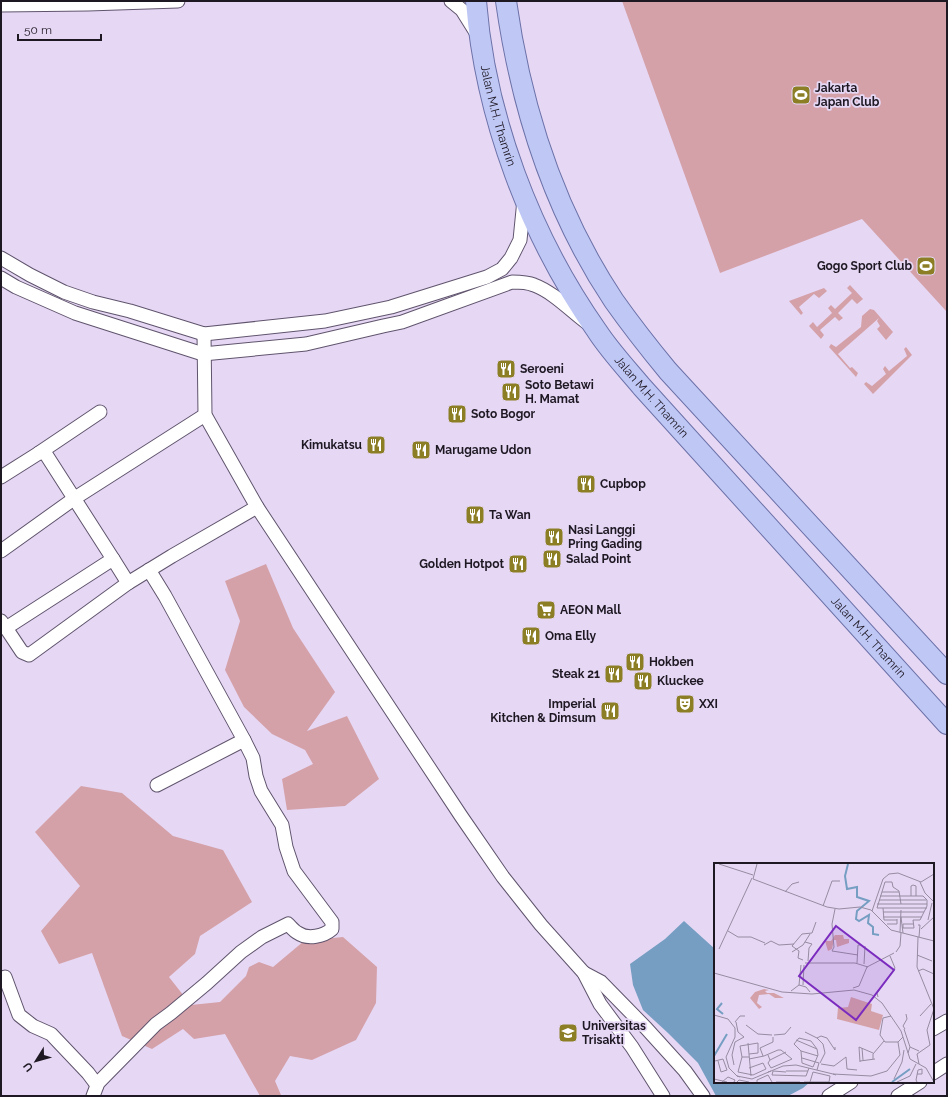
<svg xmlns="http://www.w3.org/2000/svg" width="948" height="1097" font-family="Raleway,sans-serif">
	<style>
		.green { fill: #d5a1a9 }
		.water { fill: #769ec2 }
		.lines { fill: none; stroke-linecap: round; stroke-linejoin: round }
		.street-casing { stroke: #60546d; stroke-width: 15 }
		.primary-casing { stroke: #6b71a7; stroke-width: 22 }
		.street { stroke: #fff; stroke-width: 13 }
		.primary { stroke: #bfc7f5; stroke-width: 20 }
		.labels { text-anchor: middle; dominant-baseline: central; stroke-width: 3.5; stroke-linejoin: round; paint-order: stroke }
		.poi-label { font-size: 12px; font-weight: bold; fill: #1e1823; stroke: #e6d8f5; text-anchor: start }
		.street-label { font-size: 12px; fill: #1e1823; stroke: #e6d8f5 }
		.inset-river { fill: none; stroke: #769ec2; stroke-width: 2 }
		.inset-road { fill: none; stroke: #968ba1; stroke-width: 1 }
		.view { fill: #7b2cbf; fill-opacity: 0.15; stroke: #7b2cbf; stroke-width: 2 }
		.inset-edge { fill: none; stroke: #1e1823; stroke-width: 2 }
	</style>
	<rect width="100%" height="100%" fill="#e6d8f5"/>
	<!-- green -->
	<g class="green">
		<polygon points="622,1 947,1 947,312 862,219 720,273"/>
		<polygon points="850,285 863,299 857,304 852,299 838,313 843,318 839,321 835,317 820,330 824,335 821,339 809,326 813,322 817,327 832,313 828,308 831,305 835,309 852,293 847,288"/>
		<polygon points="824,288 827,291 819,298 814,294 799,307 803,313 801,315 789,301"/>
		<polygon points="870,309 874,310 893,332 886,340 877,329 880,326 877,321 879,318 838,354 850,368 852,367 858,373 856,377 829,347 831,344 836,347 861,327 862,316"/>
		<polygon points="906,347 912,355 873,394 864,384 866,382 872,386 886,374 883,369 885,366 889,371 907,356 904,349"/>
		<polygon points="266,564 293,628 335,692 307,731 347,716 379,779 345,806 287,810 282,779 313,764 305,750 272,734 244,707 225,670 240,621 225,581"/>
		<polygon points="81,786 122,793 173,836 223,850 252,902 200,936 195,954 169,977 191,1005 220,1002 246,976 249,967 259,962 273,967 304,941 343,937 377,967 376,1003 356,1040 312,1060 290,1056 275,1081 281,1095 260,1096 225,1034 194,1039 183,1029 152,1049 122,1036 92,953 59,964 41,931 80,886 35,832"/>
	</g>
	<!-- water -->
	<polygon class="water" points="684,921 715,949 715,1082 810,1082 803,1088 788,1096 716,1096 698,1063 668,1033 643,1010 633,985 630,964 665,939"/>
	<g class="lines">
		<defs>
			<g id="street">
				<polyline points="451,1 462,10 477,34"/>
				<polyline points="1,5 88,4 178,1"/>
				<polyline points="1,258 30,275 64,292 93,302 130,311 204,334 325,321 391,307 487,277 502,269 511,258 520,240 524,200"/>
				<path d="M1,278L16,287L75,313L203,354L306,344L383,326L402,322L512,282C520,282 527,282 534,285C553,292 570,310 586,322"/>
				<polyline points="204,334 205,415 257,507 461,816 503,877 541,925 584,973 600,1004 632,1047 663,1096"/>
				<polyline points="39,453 100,412"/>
				<polyline points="1,477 39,453 44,453 47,456 113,559 6,628 1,621"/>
				<polyline points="1,551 75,498 205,415"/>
				<polyline points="113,559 128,583"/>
				<polyline points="6,628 22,652 29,655 128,583 172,556 257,507"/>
				<polyline points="157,785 244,740"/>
				<polyline points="584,973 601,982 646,1028 685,1071 703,1096"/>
				<polyline points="5,977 19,1015 33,1026 51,1034 88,1073 97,1085"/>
				<polyline points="933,1029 947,1021"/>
				<polyline points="933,1073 947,1064"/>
				<path d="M93,1096L98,1083L156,1024L171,1013L207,983L241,952L262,937L288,924C291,927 294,931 298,933C308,940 324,936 332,929V922L294,871L286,847L282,825L261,791L256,776L253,758L244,740L165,596L149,570"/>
				<polyline points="829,1096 851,1082"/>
				<polyline points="898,1096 920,1082"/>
			</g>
			<g id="primary">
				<path id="s1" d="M476,1C485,116 530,236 597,331C610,351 627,369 642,387L947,724"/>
				<path d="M506,1C521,107 554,211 614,301C631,325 649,348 668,371L947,674"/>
			</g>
		</defs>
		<!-- street casing -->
		<use href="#street" class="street-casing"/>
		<!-- primary casing -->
		<use href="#primary" class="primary-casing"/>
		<!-- street -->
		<use href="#street" class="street"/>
		<!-- primary -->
		<use href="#primary" class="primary"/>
	</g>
	<!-- icons -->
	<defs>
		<symbol id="stadium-square" viewBox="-11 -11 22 22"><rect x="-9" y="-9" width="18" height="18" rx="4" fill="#8c7e25" stroke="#e6d8f5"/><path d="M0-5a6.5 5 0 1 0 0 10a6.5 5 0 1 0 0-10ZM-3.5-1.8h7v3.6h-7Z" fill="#fff"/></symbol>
		<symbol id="restaurant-square" viewBox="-11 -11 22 22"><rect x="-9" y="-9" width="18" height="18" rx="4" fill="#8c7e25" stroke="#e6d8f5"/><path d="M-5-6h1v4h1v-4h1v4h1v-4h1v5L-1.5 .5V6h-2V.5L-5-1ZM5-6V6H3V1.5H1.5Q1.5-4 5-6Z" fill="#fff"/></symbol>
		<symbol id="supermarket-square" viewBox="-11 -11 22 22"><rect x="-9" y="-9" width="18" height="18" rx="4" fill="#8c7e25" stroke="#e6d8f5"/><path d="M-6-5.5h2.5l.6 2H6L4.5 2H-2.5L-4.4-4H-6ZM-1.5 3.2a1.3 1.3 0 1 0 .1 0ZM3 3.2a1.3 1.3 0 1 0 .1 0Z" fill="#fff"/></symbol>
		<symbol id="theatre-square" viewBox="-11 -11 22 22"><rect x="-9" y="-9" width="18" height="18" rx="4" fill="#8c7e25" stroke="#e6d8f5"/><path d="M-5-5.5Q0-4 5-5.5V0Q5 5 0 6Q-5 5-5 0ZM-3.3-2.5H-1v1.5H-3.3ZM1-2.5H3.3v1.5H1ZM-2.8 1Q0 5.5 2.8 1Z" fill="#fff"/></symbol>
		<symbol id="university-square" viewBox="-11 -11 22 22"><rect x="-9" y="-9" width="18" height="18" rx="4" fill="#8c7e25" stroke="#e6d8f5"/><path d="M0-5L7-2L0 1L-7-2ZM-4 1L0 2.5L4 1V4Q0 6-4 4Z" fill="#fff"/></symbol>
	</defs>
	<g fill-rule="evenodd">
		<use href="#stadium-square" x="790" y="84" width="22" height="22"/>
		<use href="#stadium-square" x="915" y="255" width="22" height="22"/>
		<use href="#restaurant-square" x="495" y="358" width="22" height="22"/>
		<use href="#restaurant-square" x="500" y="381" width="22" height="22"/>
		<use href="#restaurant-square" x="446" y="403" width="22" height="22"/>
		<use href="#restaurant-square" x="365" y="434" width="22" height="22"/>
		<use href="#restaurant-square" x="410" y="439" width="22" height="22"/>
		<use href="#restaurant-square" x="575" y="473" width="22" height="22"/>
		<use href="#restaurant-square" x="464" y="504" width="22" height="22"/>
		<use href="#restaurant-square" x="543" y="526" width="22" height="22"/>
		<use href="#restaurant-square" x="541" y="548" width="22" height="22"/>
		<use href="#restaurant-square" x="507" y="553" width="22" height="22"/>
		<use href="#supermarket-square" x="535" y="599" width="22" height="22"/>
		<use href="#restaurant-square" x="520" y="625" width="22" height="22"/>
		<use href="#restaurant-square" x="624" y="651" width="22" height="22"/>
		<use href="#restaurant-square" x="603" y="663" width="22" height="22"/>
		<use href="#restaurant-square" x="632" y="670" width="22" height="22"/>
		<use href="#theatre-square" x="674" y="693" width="22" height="22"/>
		<use href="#restaurant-square" x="599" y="700" width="22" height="22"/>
		<use href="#university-square" x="557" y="1022" width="22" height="22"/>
	</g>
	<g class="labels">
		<!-- poi labels -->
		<g class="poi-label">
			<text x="815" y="88">Jakarta<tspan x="815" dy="14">Japan Club</tspan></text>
			<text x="912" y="266" text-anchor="end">Gogo Sport Club</text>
			<text x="520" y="369">Seroeni</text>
			<text x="525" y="385">Soto Betawi<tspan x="525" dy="14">H. Mamat</tspan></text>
			<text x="471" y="414">Soto Bogor</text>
			<text x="362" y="445" text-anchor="end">Kimukatsu</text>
			<text x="435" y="450">Marugame Udon</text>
			<text x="600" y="484">Cupbop</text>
			<text x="489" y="515">Ta Wan</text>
			<text x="568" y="530">Nasi Langgi<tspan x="568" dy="14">Pring Gading</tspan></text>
			<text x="566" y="559">Salad Point</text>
			<text x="504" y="564" text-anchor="end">Golden Hotpot</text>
			<text x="560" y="610">AEON Mall</text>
			<text x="545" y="636">Oma Elly</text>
			<text x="649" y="662">Hokben</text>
			<text x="600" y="674" text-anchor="end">Steak 21</text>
			<text x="657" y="681">Kluckee</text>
			<text x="596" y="704" text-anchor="end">Imperial<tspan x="596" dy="14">Kitchen &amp; Dimsum</tspan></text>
			<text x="699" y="704">XXI</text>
			<text x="582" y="1026">Universitas<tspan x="582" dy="14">Trisakti</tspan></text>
		</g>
		<!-- street labels -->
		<g class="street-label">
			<text stroke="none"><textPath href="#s1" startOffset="117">Jalan M.H. Thamrin</textPath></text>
			<text stroke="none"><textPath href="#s1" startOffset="441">Jalan M.H. Thamrin</textPath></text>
			<text stroke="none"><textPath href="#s1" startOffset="765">Jalan M.H. Thamrin</textPath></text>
		</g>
	</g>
	<!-- overview -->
	<g transform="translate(714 863)">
		<rect width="220" height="220" fill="#e6d8f5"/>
		<path d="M121,72H129L130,76H135V80L123,84L122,77H120L118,86L114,88L111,78H117ZM50,126L55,127L51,128L53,130H60L70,135H61L55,131L45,132L43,140L48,144L45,146L36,135L41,129ZM137,134L158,141L157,148L169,152L165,167L123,156L124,145L134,144Z" fill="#d5a1a9"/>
		<path class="inset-river" d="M134,1L131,13L133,26L143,24V34L155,38L143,48L142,56L145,58L155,52L154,60L159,64V71L165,72M8,140L3,146L9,151M0,193L13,171M178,219L196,206"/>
		<path class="inset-road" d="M5,1L39,12M43,1L39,16L113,44L125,46L146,44L157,47L177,67L220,78M206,19L211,30L220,39M71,29L78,21L85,19M168,29H185M166,33H209L213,37V43L206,57H199L200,65H189V61H199M197,33V23L199,22L202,23V33M165,37H212M163,41H213M109,43L118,18H126M169,45H213M121,46L118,61L120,84L118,88L144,92M158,48L169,16L175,11L184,10L207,19L220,11M169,49H210M169,54H208M187,54L189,70M183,57H170L169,45H163L171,19H178L179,24L185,28L187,41M214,57L218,40M173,61H183V56M204,62H206L205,74M207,66L220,54M14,68L24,74H37L51,80M186,69L187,47M204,74L203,104L220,146L213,167L216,182L203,191L205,201M91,79L98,81L95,85L94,98M50,82L57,78L65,82L80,81M5,86L38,15M78,89L89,82L96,71M182,89L186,83L187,70M203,92L218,98M89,97L84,95L85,88L78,83L88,71L98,70L102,59M91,100H141L154,104M143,100L144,82H147M150,101L151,83M204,108L209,106L220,111M0,110L68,129L98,131L140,127L158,132L168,140L187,168L196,196L212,205L220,219M85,122L87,102M89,122L90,102M139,125L145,123L153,104L180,90M77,128L85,122L92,124L96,129M164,134L163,130L181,105L176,93M0,152L14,156L21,165V174L12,194L15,205L23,213M177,153L169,155L166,172L171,179H184M206,153L217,141M21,159L26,153H31M32,162L44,171L58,172M190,166L196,184M191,166L189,163L193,156L192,151M91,169L103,175L109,181L111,190L106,200M60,172L71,171L77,164M85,175L97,178L103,186L104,192L99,204L88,200L87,188L80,181ZM103,175L107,173L113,175L121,187V184M82,177L103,186M21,179L30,174L24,169L22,159M34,180L37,213M148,185L149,197M87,188L104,193M194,190L196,184L205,188M49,193L46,185L59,179V174M50,193L64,187H67L78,196L57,205L54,200L56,197L54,192M28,194L26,183L44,180V190L35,191M35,194H28L24,209L39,212L52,206L49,200L35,205M88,195L105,200L103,207M35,196L50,193M159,196V191L170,178M56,197L72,189M1,198L9,196L13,207L7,209L4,198M146,198L161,196M146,199L145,184L159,190M107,201L120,203L132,194L133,206L143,207M20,202L18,192L21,179M57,208L69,203L82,202L119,211M72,208H94M72,209L59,208L58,212L92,213L95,205M203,211H208V206L204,207L202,217L203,219M122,212L119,211L157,213L173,208L186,192L184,179L189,174M26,214L23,213L38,216L57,208L54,209M0,216L13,219M180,216L188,199L190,187M8,219L14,214L21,217L20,219M23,219L25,217L35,219M43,219V217L54,212L58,219M62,219H86M90,219H115L116,213L99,209L96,219M183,219L196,213L202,201"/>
		<path class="view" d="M122,63L180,107L142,157L85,113Z"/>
		<rect width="220" height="220" class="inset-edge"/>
	</g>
	<!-- border -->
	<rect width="948" height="1097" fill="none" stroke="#1e1823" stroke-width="4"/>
	<!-- north arrow -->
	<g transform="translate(36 1061) rotate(233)" stroke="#e6d8f5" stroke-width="3" paint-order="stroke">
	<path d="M0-3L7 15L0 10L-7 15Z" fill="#1e1823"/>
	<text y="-6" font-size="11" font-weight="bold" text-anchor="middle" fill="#1e1823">U</text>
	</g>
	<!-- scale -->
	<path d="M18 34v6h83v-6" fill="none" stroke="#1e1823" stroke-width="2"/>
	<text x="24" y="34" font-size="12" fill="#1e1823" stroke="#e6d8f5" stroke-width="3" paint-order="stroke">50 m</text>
</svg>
